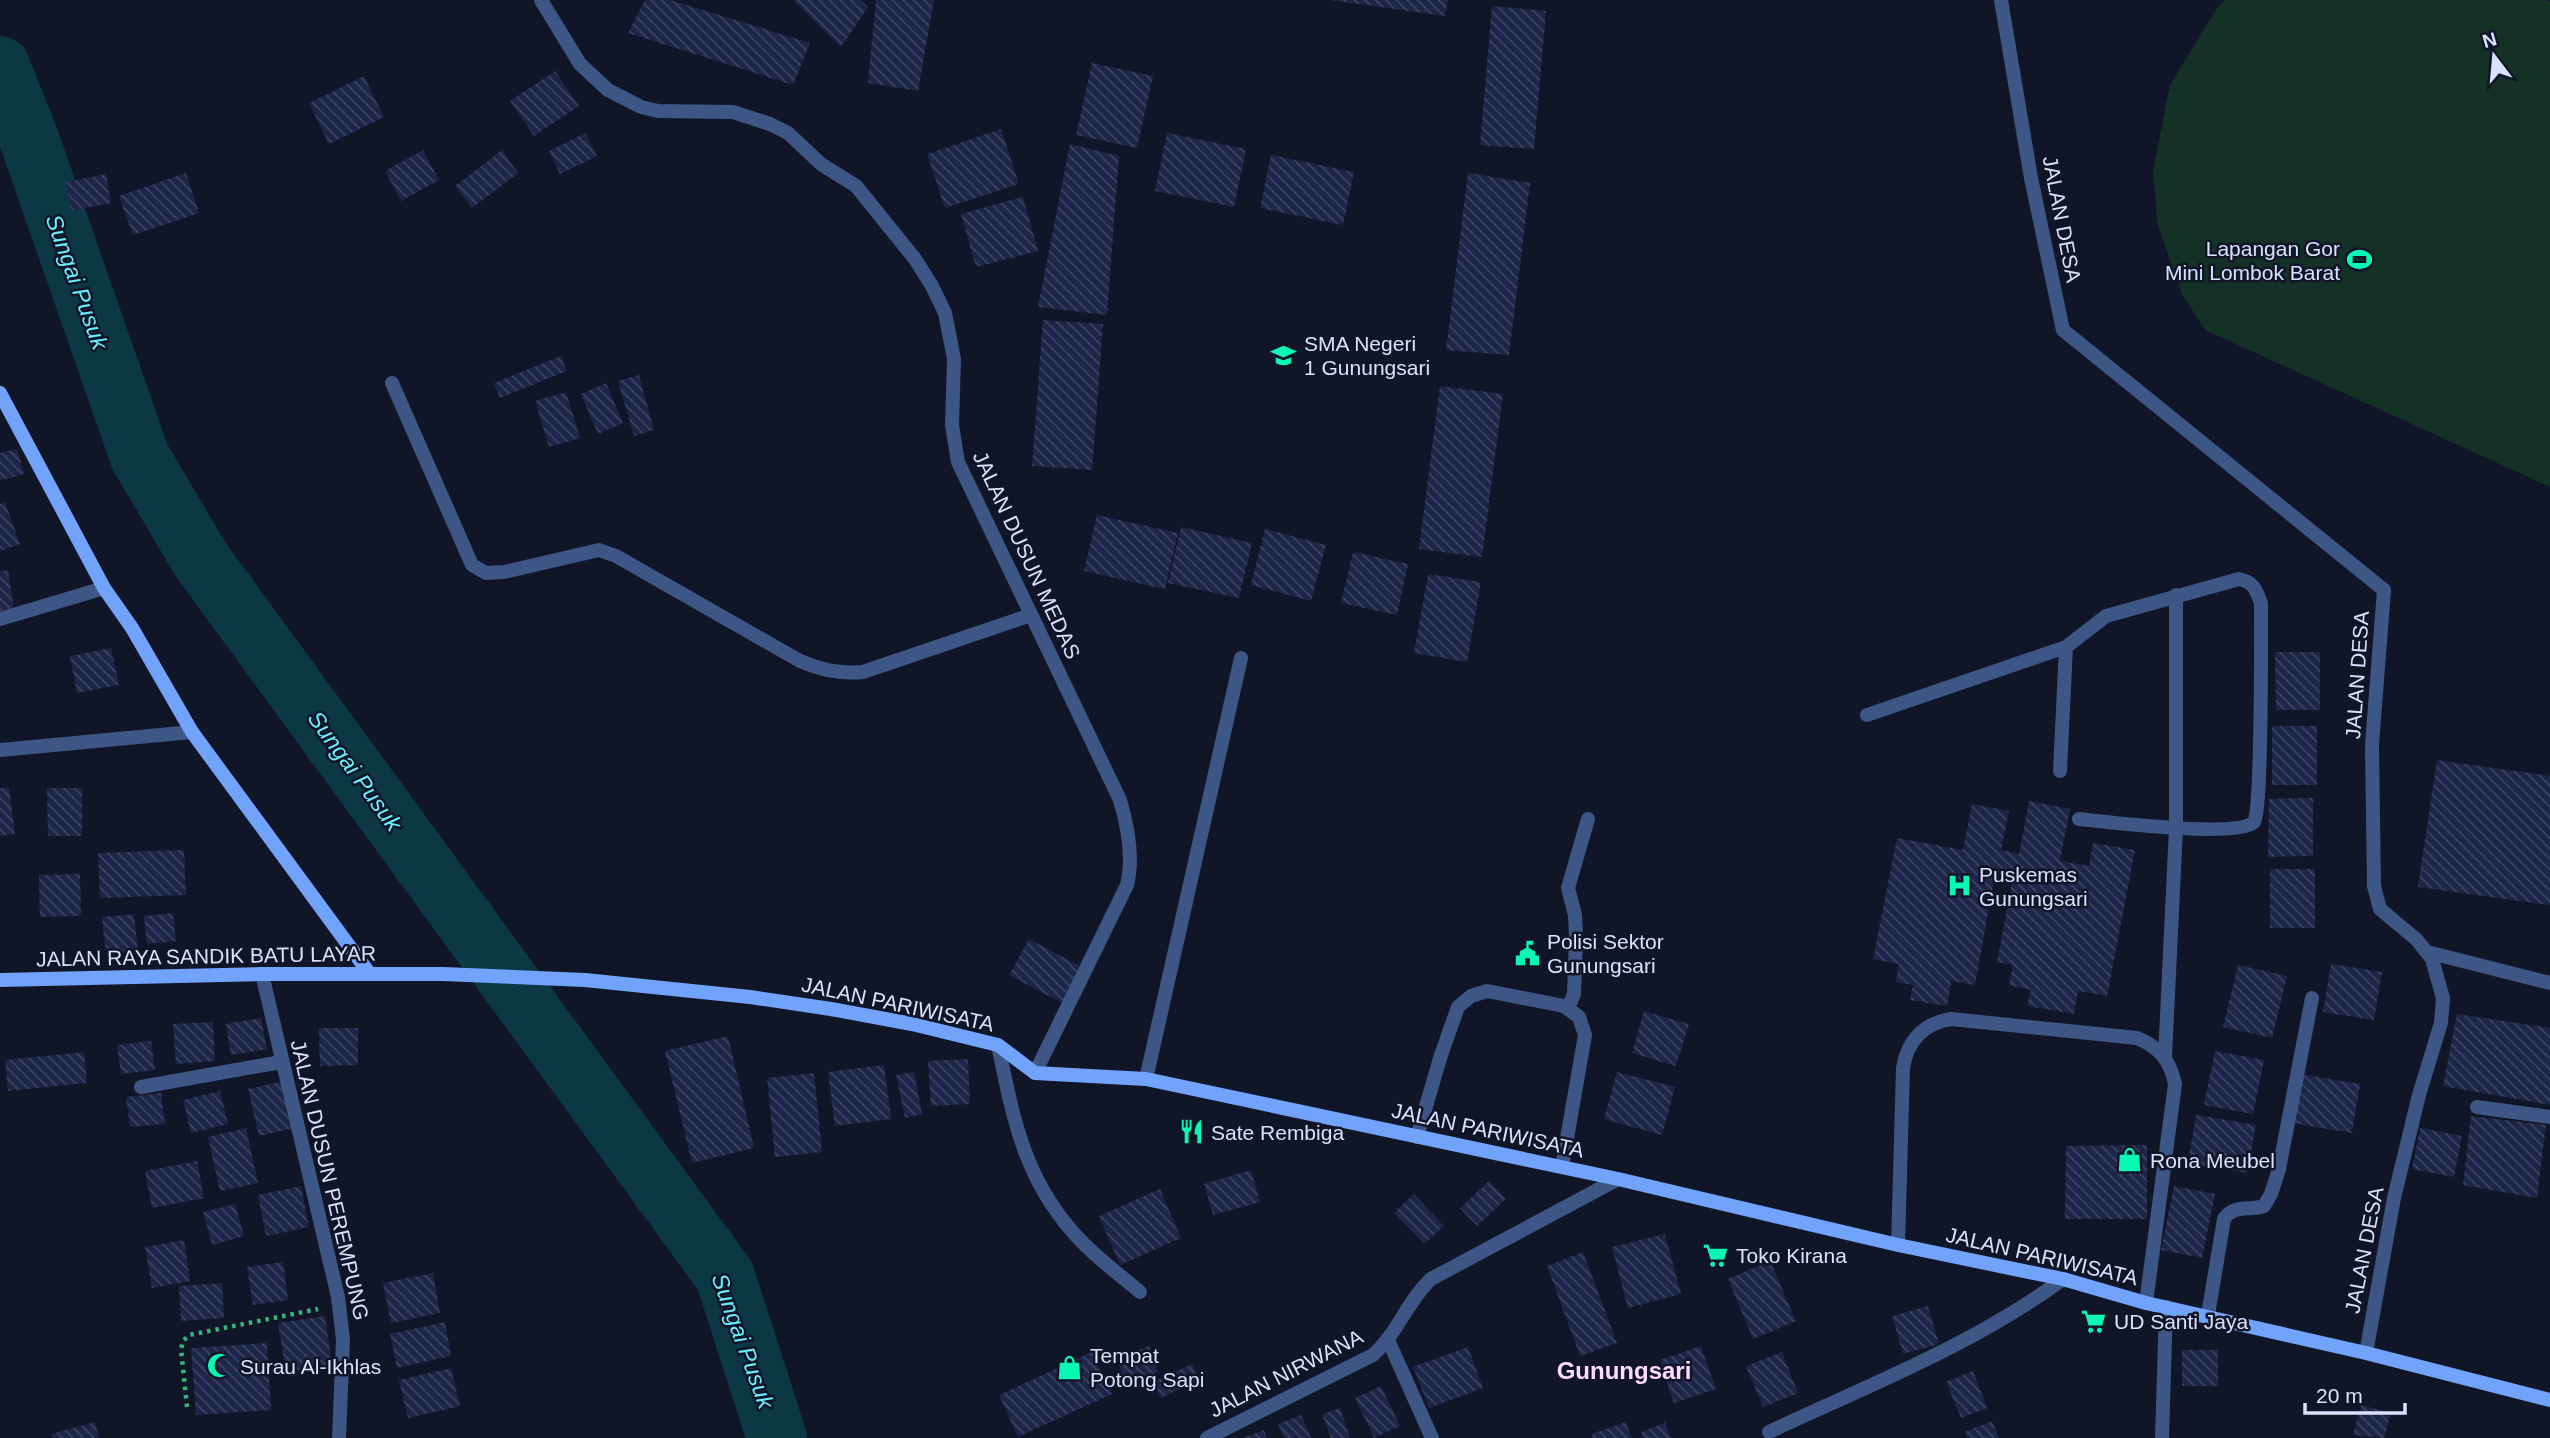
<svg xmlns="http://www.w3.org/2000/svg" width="2550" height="1438" font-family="Arial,sans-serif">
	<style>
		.grass { fill: #143125 }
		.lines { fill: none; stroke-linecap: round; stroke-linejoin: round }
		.river { stroke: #0c3745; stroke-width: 60 }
		.building { fill: url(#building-back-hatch) }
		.path { stroke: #33b77c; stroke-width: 4.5; stroke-dasharray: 3.5 5; stroke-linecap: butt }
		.lane { stroke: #3d5685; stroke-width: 14 }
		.street { stroke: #3d5685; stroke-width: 14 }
		.secondary { stroke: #72a3fb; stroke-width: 14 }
		.labels { text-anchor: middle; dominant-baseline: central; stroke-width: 5; stroke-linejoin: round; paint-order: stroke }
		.street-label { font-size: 21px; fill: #d8e2fe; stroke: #111528 }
		.poi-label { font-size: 21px; fill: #d8e2fe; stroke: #111528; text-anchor: start }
		.water-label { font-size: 23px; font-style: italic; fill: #69effb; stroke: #111528 }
		.quarter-label { font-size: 24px; font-weight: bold; fill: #fddafe; stroke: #111528 }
	</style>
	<defs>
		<pattern id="building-back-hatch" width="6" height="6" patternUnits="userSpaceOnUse" patternTransform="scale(1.75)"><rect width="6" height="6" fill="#1d2548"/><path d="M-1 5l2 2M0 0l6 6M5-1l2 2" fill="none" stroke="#3d4463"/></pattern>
	</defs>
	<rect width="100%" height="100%" fill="#111528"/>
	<!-- grass -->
	<polygon class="grass" points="2225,0 2546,0 2550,2 2550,487 2205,330 2182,294 2158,226 2153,171 2170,85 2217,8"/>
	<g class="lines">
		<!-- river -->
		<polyline class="river" points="0,66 28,136 140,457 201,560 725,1276 777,1438"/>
	</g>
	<!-- building -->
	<g class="building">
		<polygon points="645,0 670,0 810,43 793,85 628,33"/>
		<polygon points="793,0 860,0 868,7 841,47"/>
		<polygon points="876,0 934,0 918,91 868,83"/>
		<polygon points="1330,0 1448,0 1445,16"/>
		<polygon points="1492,6 1546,11 1534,149 1480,145"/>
		<polygon points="1092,63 1153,76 1137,148 1076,135"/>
		<polygon points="555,71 579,106 534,136 510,101"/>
		<polygon points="364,76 384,117 329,144 309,103"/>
		<polygon points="1001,129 1019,184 945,208 927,154"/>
		<polygon points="585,133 597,156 560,174 549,151"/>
		<polygon points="1167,133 1246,149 1234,207 1155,191"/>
		<polygon points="1070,144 1119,156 1107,315 1038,307"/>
		<polygon points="423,150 439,180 401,201 385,171"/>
		<polygon points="502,150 518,173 472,208 455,186"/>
		<polygon points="1271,155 1354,172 1343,225 1260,208"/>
		<polygon points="186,173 199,213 133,235 119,196"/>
		<polygon points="1468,173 1530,183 1509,355 1446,350"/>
		<polygon points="106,174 111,203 71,211 66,182"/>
		<polygon points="1023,197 1038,251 976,267 961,214"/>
		<polygon points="1043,320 1103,324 1092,470 1032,466"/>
		<polygon points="561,356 567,371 500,398 494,383"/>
		<polygon points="639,375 654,430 634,436 618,381"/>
		<polygon points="606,383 623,423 598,434 581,394"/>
		<polygon points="1440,386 1503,394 1482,557 1419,549"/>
		<polygon points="566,392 580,438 549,447 535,401"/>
		<polygon points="17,449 24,474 0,481 0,453"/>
		<polygon points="5,502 20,544 0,551 0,504"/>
		<polygon points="1097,515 1178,533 1165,589 1084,571"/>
		<polygon points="1181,527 1252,543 1239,598 1168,583"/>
		<polygon points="1265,529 1326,545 1311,601 1251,585"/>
		<polygon points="1353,552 1408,564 1397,615 1341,603"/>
		<polygon points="8,570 14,609 0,611 0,571"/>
		<polygon points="1428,574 1481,582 1467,662 1414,653"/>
		<polygon points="111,648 119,685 77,693 70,656"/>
		<polygon points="2275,652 2320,652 2320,710 2276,710"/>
		<rect x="2272" y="726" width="45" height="59"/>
		<polygon points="2437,760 2550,776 2550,905 2418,887"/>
		<polygon points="9,787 15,834 0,836 0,788"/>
		<polygon points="47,788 82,788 82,836 48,836"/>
		<polygon points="2313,798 2313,856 2268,857 2269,799"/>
		<polygon points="2029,801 2070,809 2060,861 2089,866 2093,843 2135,850 2107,996 2078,991 2074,1014 2027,1006 2031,990 2009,985 2013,965 1997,962 2012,883 1994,880 1975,985 1951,981 1947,1006 1910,1000 1913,985 1896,982 1899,964 1873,959 1897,838 1963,850 1972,804 2009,811 2001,850 2019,854"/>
		<polygon points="184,850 186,895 100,898 98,853"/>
		<rect x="2270" y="869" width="45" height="59"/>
		<polygon points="80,874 81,916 40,917 39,875"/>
		<polygon points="173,913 176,941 147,944 144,916"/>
		<polygon points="134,914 138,951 106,954 102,917"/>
		<polygon points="1029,939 1085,969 1066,1005 1009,975"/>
		<polygon points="2331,964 2382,972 2374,1020 2323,1012"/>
		<polygon points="2238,965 2287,976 2272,1038 2223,1027"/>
		<polygon points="1644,1011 1689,1024 1676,1066 1632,1053"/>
		<polygon points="2457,1014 2550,1028 2550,1105 2443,1086"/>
		<polygon points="261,1018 267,1049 231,1055 226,1024"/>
		<polygon points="213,1022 215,1061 176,1064 173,1024"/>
		<polygon points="319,1028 358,1028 358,1065 320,1066"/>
		<polygon points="728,1036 754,1148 692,1163 665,1051"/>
		<polygon points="151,1041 155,1070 121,1074 117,1045"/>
		<polygon points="2215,1051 2264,1060 2253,1114 2204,1105"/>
		<polygon points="84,1052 87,1083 8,1091 5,1060"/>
		<polygon points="968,1059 970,1104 931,1106 928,1061"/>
		<polygon points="884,1065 891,1119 835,1126 828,1072"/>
		<polygon points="914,1072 922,1114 905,1118 896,1075"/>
		<polygon points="1617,1072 1675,1087 1662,1135 1604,1119"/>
		<polygon points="814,1073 822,1152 775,1157 767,1078"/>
		<polygon points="2300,1074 2360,1084 2352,1133 2291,1123"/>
		<polygon points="284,1081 295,1128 259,1136 248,1089"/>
		<polygon points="220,1091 228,1124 191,1133 183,1100"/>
		<polygon points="161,1093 165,1124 130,1127 126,1097"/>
		<polygon points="2196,1115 2256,1125 2247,1173 2188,1163"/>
		<polygon points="2471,1116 2546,1125 2537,1198 2463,1185"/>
		<polygon points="246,1128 258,1183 220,1191 208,1137"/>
		<polygon points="2420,1128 2462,1136 2454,1177 2412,1169"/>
		<polygon points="2147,1145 2147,1219 2065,1219 2066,1146"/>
		<polygon points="197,1161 204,1198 152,1208 145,1171"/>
		<polygon points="1251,1170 1260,1202 1213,1215 1204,1184"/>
		<polygon points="1489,1181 1506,1199 1477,1226 1460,1208"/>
		<polygon points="301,1186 309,1227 266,1236 258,1195"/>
		<polygon points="2174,1186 2215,1194 2202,1258 2161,1250"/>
		<polygon points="1160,1189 1181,1238 1120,1265 1099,1216"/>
		<polygon points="1414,1194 1444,1226 1424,1244 1394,1213"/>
		<polygon points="235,1204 244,1236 212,1245 203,1212"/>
		<polygon points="1665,1234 1681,1294 1628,1308 1612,1247"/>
		<polygon points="184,1240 190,1281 152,1288 145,1247"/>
		<polygon points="1583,1252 1617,1343 1580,1356 1547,1266"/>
		<polygon points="1770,1261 1796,1321 1753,1339 1728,1279"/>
		<polygon points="283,1262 288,1300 253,1305 247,1267"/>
		<polygon points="433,1273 440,1313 391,1323 383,1283"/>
		<polygon points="222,1283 224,1318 181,1321 179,1286"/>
		<polygon points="1928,1306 1939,1344 1903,1354 1892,1316"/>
		<polygon points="325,1316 332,1365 286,1372 278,1323"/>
		<polygon points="445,1322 451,1356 397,1368 390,1334"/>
		<polygon points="267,1343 271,1410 196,1415 191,1348"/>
		<polygon points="1149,1346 1158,1372 1126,1384 1116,1358"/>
		<polygon points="1701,1346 1716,1389 1674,1403 1660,1360"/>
		<polygon points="1468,1347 1483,1388 1429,1408 1413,1367"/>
		<rect x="2182" y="1350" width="36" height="36"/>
		<polygon points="1092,1352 1112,1394 1018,1437 999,1395"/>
		<polygon points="1782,1352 1798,1393 1763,1407 1746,1366"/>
		<polygon points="1192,1364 1199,1380 1161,1398 1153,1382"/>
		<polygon points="451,1368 460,1406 408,1418 399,1380"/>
		<polygon points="1973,1371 1987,1408 1961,1418 1946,1382"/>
		<polygon points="1381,1386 1400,1426 1374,1438 1355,1398"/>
		<polygon points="2361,1405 2391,1413 2384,1438 2353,1435"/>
		<polygon points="1340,1408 1350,1438 1331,1438 1322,1414"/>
		<polygon points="1301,1415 1311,1438 1284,1438 1278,1424"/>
		<polygon points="1992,1421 1999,1438 1967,1438 1965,1432"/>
		<polygon points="95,1422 99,1438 53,1438 51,1434"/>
		<polygon points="1626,1422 1632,1438 1593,1438 1592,1434"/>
		<polygon points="1665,1423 1671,1438 1643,1438 1641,1432"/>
		<polygon points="1264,1430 1267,1438 1243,1438"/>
	</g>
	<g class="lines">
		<!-- path -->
		<polyline class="path" points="187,1407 181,1349 183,1341 189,1335 318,1309"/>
		<!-- lane -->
		<g class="lane">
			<path d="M1867,715L2066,647L2106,616L2239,579C2254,582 2256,590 2261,603C2261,629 2262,814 2254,822C2238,838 2107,822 2079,819"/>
			<polyline points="2060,771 2066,647"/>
			<polyline points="2427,952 2550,983"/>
			<polyline points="1568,1008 1574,994 1576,937 1575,915 1568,888 1588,819"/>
			<polyline points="2165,1057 2176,828 2176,595"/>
			<polyline points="1146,1079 1241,658"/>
			<polyline points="2477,1107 2550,1117"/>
			<polyline points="1417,1137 1441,1055 1458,1007 1471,996 1487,991 1564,1006 1579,1017 1585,1035 1562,1167"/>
			<path d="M1898,1245L1903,1068C1907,1041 1924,1023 1951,1019L2137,1038C2159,1047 2170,1060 2175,1084L2146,1303"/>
		</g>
		<!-- street -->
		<g class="street">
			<path d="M541,0L580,64L608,90L641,107L658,111L733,112L770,124L788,133L821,164L856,186L915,259L932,286L945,313L954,359L952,425L958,462L1120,800C1128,827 1134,857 1127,885L1035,1073"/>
			<polyline points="2001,0 2031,178 2063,330 2384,590 2372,745 2374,886 2380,909 2417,940 2432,959 2443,998 2441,1023 2419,1095 2394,1198 2366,1353"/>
			<path d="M392,383L472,565L486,573L504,572L599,550L616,556L800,661C822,670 839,674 863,672L1031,615"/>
			<polyline points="0,619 104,588"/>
			<polyline points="0,750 192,732"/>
			<polyline points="262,974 338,1297 343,1339 339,1438"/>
			<path d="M998,1045C1014,1122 1025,1184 1083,1243C1101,1261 1121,1276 1140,1292"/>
			<polyline points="141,1087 281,1062"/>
			<path d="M2208,1315L2224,1219C2234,1204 2249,1211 2264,1206L2271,1194L2279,1169L2312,998"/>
			<polyline points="1388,1340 1432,1438"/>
			<path d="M1769,1432C1869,1385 1973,1345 2063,1279"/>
			<path d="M1207,1438L1373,1355C1398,1333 1407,1301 1431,1279L1618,1179"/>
			<polyline points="2162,1438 2166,1307"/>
		</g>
		<!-- secondary -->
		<g class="secondary">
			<polyline points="0,393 104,588 132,628 192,732 369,973"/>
			<polyline points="0,980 262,974 443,974 585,980 750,997 831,1009 912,1024 998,1045 1035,1073 1146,1079 1618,1179 1898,1245 2063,1279 2146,1303 2366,1353 2550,1400"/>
		</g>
	</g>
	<!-- icons -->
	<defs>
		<symbol id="stadium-bare" viewBox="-9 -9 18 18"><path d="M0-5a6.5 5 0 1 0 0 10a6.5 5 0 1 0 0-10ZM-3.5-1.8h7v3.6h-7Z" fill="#0af8b5" stroke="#111528" stroke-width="2.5" paint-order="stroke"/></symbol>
		<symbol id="school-bare" viewBox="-9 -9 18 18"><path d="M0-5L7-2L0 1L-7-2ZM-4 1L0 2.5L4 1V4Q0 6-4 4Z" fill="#0af8b5" stroke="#111528" stroke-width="2.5" paint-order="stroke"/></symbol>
		<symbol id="hospital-bare" viewBox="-9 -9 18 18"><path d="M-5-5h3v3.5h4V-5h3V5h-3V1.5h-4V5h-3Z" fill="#0af8b5" stroke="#111528" stroke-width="2.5" paint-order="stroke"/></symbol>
		<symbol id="civic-bare" viewBox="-9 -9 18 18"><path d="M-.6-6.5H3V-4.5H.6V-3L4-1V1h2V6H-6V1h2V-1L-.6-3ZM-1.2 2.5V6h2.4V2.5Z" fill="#0af8b5" stroke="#111528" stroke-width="2.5" paint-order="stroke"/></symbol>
		<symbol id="restaurant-bare" viewBox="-9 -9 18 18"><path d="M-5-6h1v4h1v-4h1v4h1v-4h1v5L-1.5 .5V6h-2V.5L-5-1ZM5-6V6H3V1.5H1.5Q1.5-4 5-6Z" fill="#0af8b5" stroke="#111528" stroke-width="2.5" paint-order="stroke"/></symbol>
		<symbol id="shop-bare" viewBox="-9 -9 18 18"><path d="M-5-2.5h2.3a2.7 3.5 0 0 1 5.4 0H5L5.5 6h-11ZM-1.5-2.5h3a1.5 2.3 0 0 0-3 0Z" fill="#0af8b5" stroke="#111528" stroke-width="2.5" paint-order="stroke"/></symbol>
		<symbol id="supermarket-bare" viewBox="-9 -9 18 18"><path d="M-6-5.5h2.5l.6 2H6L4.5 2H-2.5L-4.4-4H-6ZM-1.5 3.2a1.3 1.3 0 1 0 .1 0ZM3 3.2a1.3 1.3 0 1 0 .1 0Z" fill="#0af8b5" stroke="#111528" stroke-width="2.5" paint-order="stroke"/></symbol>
		<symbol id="mosque-bare" viewBox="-9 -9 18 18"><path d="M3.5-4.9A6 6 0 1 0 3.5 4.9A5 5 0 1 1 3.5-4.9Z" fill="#0af8b5" stroke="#111528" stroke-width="2.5" paint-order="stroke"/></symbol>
	</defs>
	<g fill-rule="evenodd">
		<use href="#stadium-bare" x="2342" y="242" width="35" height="35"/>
		<use href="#school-bare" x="1266" y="338" width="35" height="35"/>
		<use href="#hospital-bare" x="1942" y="868" width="35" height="35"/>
		<use href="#civic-bare" x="1510" y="936" width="35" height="35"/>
		<use href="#restaurant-bare" x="1174" y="1114" width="35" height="35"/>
		<use href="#shop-bare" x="2112" y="1142" width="35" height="35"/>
		<use href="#supermarket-bare" x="1698" y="1238" width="35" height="35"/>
		<use href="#supermarket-bare" x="2076" y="1304" width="35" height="35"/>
		<use href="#mosque-bare" x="202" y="1348" width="35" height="35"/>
		<use href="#shop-bare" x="1052" y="1350" width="35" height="35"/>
	</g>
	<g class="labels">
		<!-- street labels -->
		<g class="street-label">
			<text transform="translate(2062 219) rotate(79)">JALAN DESA</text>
			<text transform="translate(1027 555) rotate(65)">JALAN DUSUN MEDAS</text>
			<text transform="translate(2357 675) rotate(-86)">JALAN DESA</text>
			<text transform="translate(206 956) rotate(-1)">JALAN RAYA SANDIK BATU LAYAR</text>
			<text transform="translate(898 1004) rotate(12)">JALAN PARIWISATA</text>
			<text transform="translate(1488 1130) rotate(12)">JALAN PARIWISATA</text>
			<text transform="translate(330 1180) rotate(77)">JALAN DUSUN PEREMPUNG</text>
			<text transform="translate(2364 1250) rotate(-79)">JALAN DESA</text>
			<text transform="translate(2042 1256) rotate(13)">JALAN PARIWISATA</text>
			<text transform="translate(1286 1373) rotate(-27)">JALAN NIRWANA</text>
		</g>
		<!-- poi labels -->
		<g class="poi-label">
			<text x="2340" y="248" text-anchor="end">Lapangan Gor<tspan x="2340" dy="24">Mini Lombok Barat</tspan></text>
			<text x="1304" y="343">SMA Negeri<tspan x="1304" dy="24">1 Gunungsari</tspan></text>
			<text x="1979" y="874">Puskemas<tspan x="1979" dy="24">Gunungsari</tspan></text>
			<text x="1547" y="941">Polisi Sektor<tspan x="1547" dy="24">Gunungsari</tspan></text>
			<text x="1211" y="1132">Sate Rembiga</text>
			<text x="2150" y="1160">Rona Meubel</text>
			<text x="1736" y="1255">Toko Kirana</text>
			<text x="2114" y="1321">UD Santi Jaya</text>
			<text x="1090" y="1355">Tempat<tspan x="1090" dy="24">Potong Sapi</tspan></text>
			<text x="240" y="1366">Surau Al-Ikhlas</text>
		</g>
		<!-- water labels -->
		<g class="water-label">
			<text transform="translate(77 282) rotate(70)">Sungai Pusuk</text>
			<text transform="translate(355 771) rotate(54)">Sungai Pusuk</text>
			<text transform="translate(743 1341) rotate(70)">Sungai Pusuk</text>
		</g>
		<!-- quarter labels -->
		<g class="quarter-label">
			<text x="1624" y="1370">Gunungsari</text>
		</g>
	</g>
	<!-- north arrow -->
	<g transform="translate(2494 56) rotate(344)" stroke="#111528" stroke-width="5" paint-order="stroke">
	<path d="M0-5L12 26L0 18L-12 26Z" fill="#d8e2fe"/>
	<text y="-10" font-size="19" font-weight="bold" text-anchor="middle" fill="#d8e2fe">N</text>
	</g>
	<!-- scale -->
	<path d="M2305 1403v10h100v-10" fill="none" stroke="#d8e2fe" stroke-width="3.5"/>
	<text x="2316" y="1403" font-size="21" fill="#d8e2fe" stroke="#111528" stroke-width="5" paint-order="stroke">20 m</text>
</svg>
